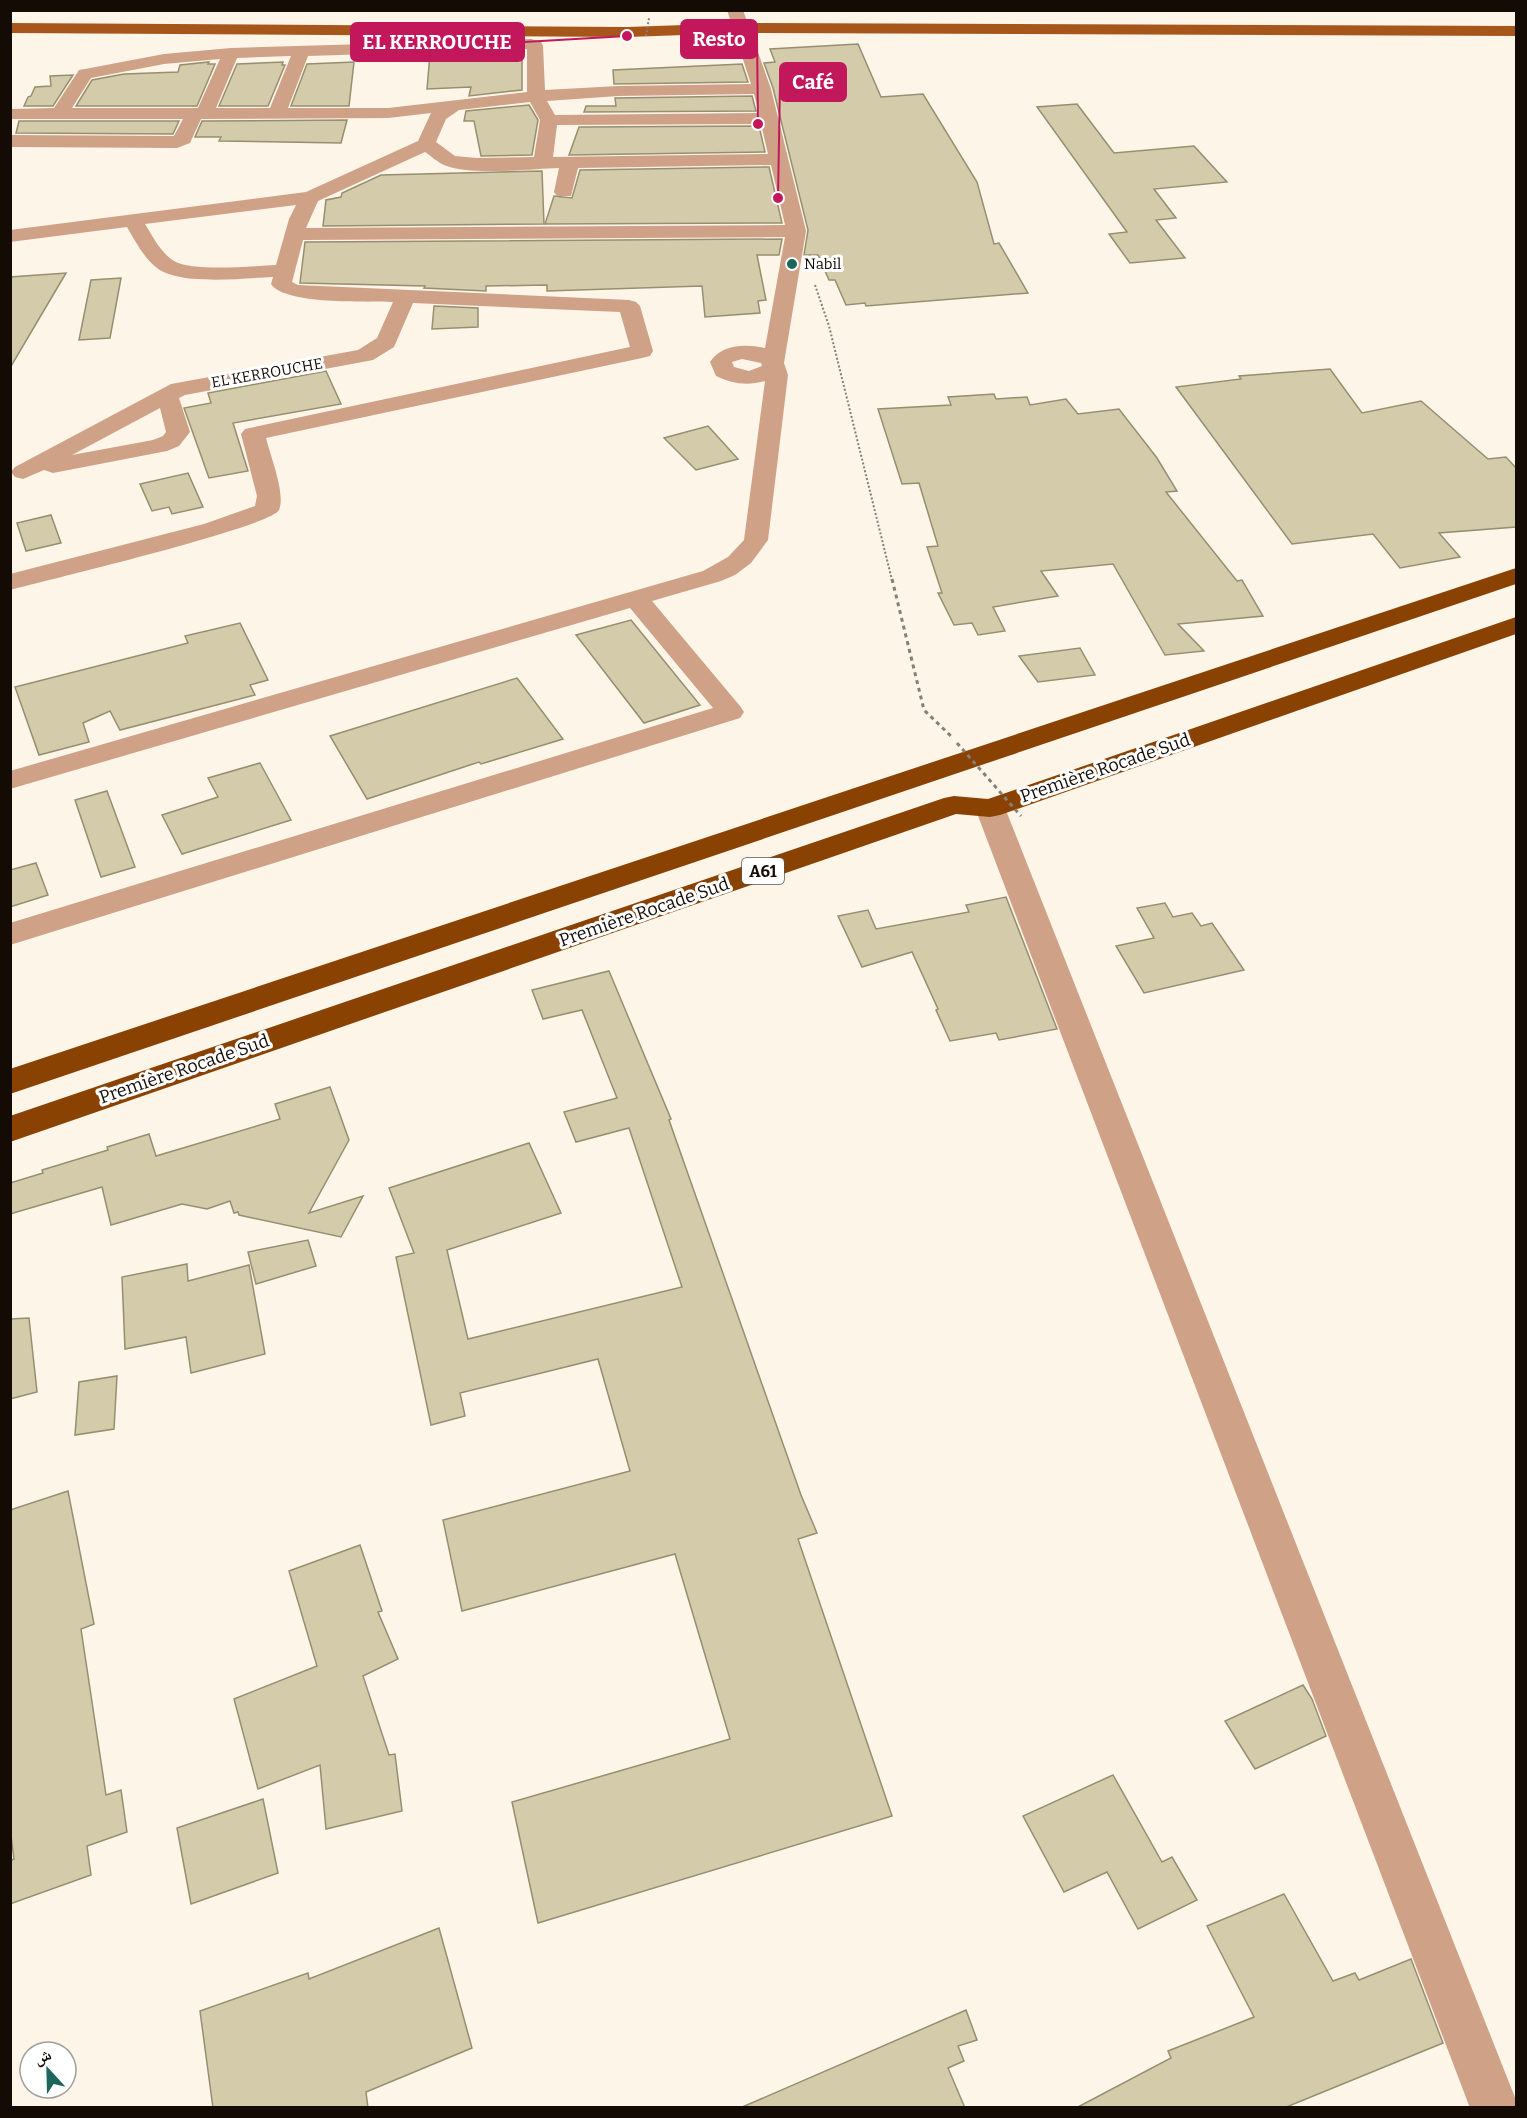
<svg xmlns="http://www.w3.org/2000/svg" width="1527" height="2118" font-family="Bitter,'Noto Naskh Arabic',serif">
	<style>
		.building { fill: #d3cbaa; stroke: #968f6f; stroke-width: 1.5 }
		.lines { fill: none; stroke-linecap: round; stroke-linejoin: round }
		.path-far1 { stroke: #877f75; stroke-width: 2; stroke-dasharray: 2 2; stroke-linecap: butt }
		.path { stroke: #877f75; stroke-width: 3; stroke-dasharray: 4 4; stroke-linecap: butt }
		.minor { fill: #cfa186; fill-rule: evenodd }
		.major { fill: #a6561b; fill-rule: evenodd }
		.highway { fill: #8a4203; fill-rule: evenodd }
		.path-bridge-far1 { stroke: #877f75; stroke-width: 2; stroke-dasharray: 2 2; stroke-linecap: butt }
		.path-bridge { stroke: #877f75; stroke-width: 3; stroke-dasharray: 4 4; stroke-linecap: butt }
		.poi-dot { fill: #1c665d; stroke: #fff; stroke-width: 2 }
		.labels { text-anchor: middle; dominant-baseline: central; stroke-width: 6; stroke-linejoin: round; paint-order: stroke }
		.far-poi-label { font-size: 15px; fill: #140c04; stroke: #fff; text-anchor: start }
		.far-street-label { font-size: 15px; fill: #140c04; stroke: #fff }
		.shield { fill: #fff; stroke: #5a554f; stroke-width: 1.5 }
		.shield-label { font-size: 16px; font-weight: bold; fill: #140c04 }
		.street-label { font-size: 18px; fill: #140c04; stroke: #fff }
		.leader { fill: none; stroke: #c2185b; stroke-width: 2 }
		.callout-dot { fill: #c2185b; stroke: #fff; stroke-width: 2 }
		.callout { fill: #c2185b; stroke: #c2185b; stroke-width: 2 }
		.callout-label { font-size: 20px; text-anchor: middle; font-weight: bold; fill: #fff }
	</style>
	<rect width="100%" height="100%" fill="#fef5e9"/>
	<!-- building -->
	<g class="building">
		<polygon points="858,44 881,97 923,94 977,182 994,244 999,243 1028,293 866,306 865,303 846,305 835,280 829,280 818,255 804,255 808,230 773,88 764,63 775,62 770,49"/>
		<polygon points="522,51 522,90 469,96 471,87 427,89 430,54"/>
		<polygon points="209,62 208,64 215,64 197,106 76,106 92,80 124,74 178,72 180,65"/>
		<polygon points="283,62 282,65 285,65 268,106 219,106 237,64"/>
		<polygon points="354,62 349,106 291,106 307,64"/>
		<polygon points="742,64 748,82 614,84 613,70"/>
		<polygon points="73,75 53,106 24,106 28,97 31,96 35,87 51,86 50,76"/>
		<polygon points="752,96 756,111 584,112 586,106 616,106 615,98"/>
		<polygon points="1077,104 1114,153 1194,146 1227,182 1154,189 1176,218 1156,220 1185,258 1130,263 1109,234 1127,232 1037,107"/>
		<polygon points="529,105 538,120 532,155 481,156 474,121 464,121 466,111"/>
		<polygon points="347,120 341,143 219,141 221,137 195,137 202,121"/>
		<polygon points="19,121 179,121 173,134 16,133"/>
		<polygon points="759,126 765,152 569,155 579,127"/>
		<polygon points="769,167 782,223 545,224 554,196 572,198 580,170"/>
		<polygon points="542,171 544,224 323,226 326,200 341,197 342,193 381,175"/>
		<polygon points="782,239 779,255 757,255 766,300 758,301 760,313 705,317 702,286 547,291 547,285 486,286 486,291 424,288 425,286 300,283 305,242"/>
		<polygon points="66,273 10,368 10,277"/>
		<polygon points="121,278 110,338 79,340 91,280"/>
		<polygon points="434,306 478,308 478,327 432,329"/>
		<polygon points="1330,369 1362,413 1421,401 1488,459 1506,457 1516,468 1516,527 1439,533 1460,557 1400,568 1373,534 1292,544 1176,387 1241,379 1239,376"/>
		<polygon points="326,371 341,404 233,423 248,471 209,478 184,408 211,403 208,393"/>
		<polygon points="994,394 996,399 1027,397 1030,405 1066,399 1078,414 1119,409 1157,458 1177,491 1166,492 1237,581 1242,580 1263,616 1178,624 1204,651 1165,655 1113,564 1041,571 1058,596 993,607 1005,631 978,635 972,623 954,625 938,593 942,593 927,547 938,546 919,483 902,484 878,409 951,405 948,397"/>
		<polygon points="708,426 738,459 696,470 664,438"/>
		<polygon points="188,473 203,507 172,514 169,507 152,511 140,484"/>
		<polygon points="51,515 61,543 26,551 17,523"/>
		<polygon points="631,620 700,705 644,723 576,635"/>
		<polygon points="240,623 268,680 250,685 255,695 120,730 110,711 83,723 89,742 39,755 15,687 188,643 185,636"/>
		<polygon points="1080,648 1095,675 1038,682 1019,656"/>
		<polygon points="517,678 563,739 481,764 479,762 367,799 330,736"/>
		<polygon points="260,763 291,820 182,854 162,815 218,797 208,778"/>
		<polygon points="107,791 135,867 101,877 75,800"/>
		<polygon points="36,863 48,895 10,907 10,870"/>
		<polygon points="1006,897 1057,1029 999,1040 996,1033 950,1041 936,1010 938,1009 912,952 862,967 838,916 868,910 876,929 969,912 966,905"/>
		<polygon points="1165,903 1173,917 1192,913 1201,926 1212,923 1244,970 1144,993 1116,946 1154,938 1137,908"/>
		<polygon points="609,971 671,1119 669,1120 801,1495 817,1533 798,1539 892,1816 538,1923 512,1802 730,1739 675,1554 462,1611 443,1520 630,1471 598,1359 460,1393 465,1416 431,1425 396,1257 414,1253 389,1188 529,1143 561,1213 447,1250 468,1339 682,1287 629,1128 576,1142 564,1112 617,1098 582,1010 543,1019 532,990"/>
		<polygon points="330,1087 349,1140 309,1213 363,1196 341,1237 239,1215 238,1212 234,1213 230,1201 207,1209 182,1204 111,1225 102,1187 10,1214 10,1183 43,1173 42,1170 108,1150 107,1147 149,1134 156,1156 280,1119 275,1104"/>
		<polygon points="308,1240 316,1266 256,1284 248,1252"/>
		<polygon points="187,1264 188,1281 249,1265 265,1354 191,1373 186,1337 125,1349 122,1277"/>
		<polygon points="29,1318 37,1392 10,1399 10,1319"/>
		<polygon points="117,1376 114,1429 75,1435 79,1382"/>
		<polygon points="68,1491 94,1624 81,1629 106,1795 121,1790 127,1832 87,1846 91,1875 10,1904 10,1861 14,1859 10,1828 10,1510"/>
		<polygon points="360,1545 382,1611 378,1612 398,1659 363,1676 389,1755 395,1754 402,1811 326,1829 320,1765 258,1789 234,1699 317,1666 289,1571"/>
		<polygon points="1303,1685 1312,1699 1326,1736 1255,1769 1225,1721"/>
		<polygon points="1113,1775 1162,1862 1172,1857 1197,1900 1138,1929 1107,1872 1064,1892 1023,1816"/>
		<polygon points="263,1799 278,1873 191,1904 177,1828"/>
		<polygon points="1284,1894 1333,1981 1355,1973 1359,1980 1411,1959 1443,2043 1284,2108 1076,2108 1171,2058 1168,2051 1254,2017 1207,1926"/>
		<polygon points="439,1928 472,2048 366,2092 368,2108 213,2108 200,2011 308,1973 309,1979"/>
		<polygon points="966,2010 977,2040 958,2046 964,2061 948,2068 965,2108 740,2108"/>
	</g>
	<g class="lines">
		<!-- path-far1 -->
		<polyline class="path-far1" points="815,285 829,326 892,580"/>
		<!-- path -->
		<polyline class="path" points="892,579 924,710 953,738"/>
		<!-- minor -->
		<g class="minor">
			<path d="M727,10H743L771,89L806,231L784,363L788,375L768,540L751,563L735,575L721,581L652,601L740,706L744,712L740,718L10,945V923L713,708L630,608L10,789V771L703,571L728,557L744,540L765,381C748,386 732,384 716,376L710,362C722,344 745,344 765,348L785,237L303,240L292,282L298,285L629,300L636,302L640,306L653,351L650,356L642,358L266,438C270,455 286,494 279,510C271,527 43,581 10,590V574L204,524L255,506L257,496L241,434L245,429L630,347L620,312L413,303L394,347L373,360L185,395L179,398L190,432L179,446L167,451L53,473L44,470L23,479L15,477L11,472L15,467L171,384L358,350L377,338L393,302C366,301 285,305 271,284L273,277C243,278 181,286 157,268C144,258 135,241 127,227L10,242V230L306,192L418,141L431,113L388,118L201,119L190,143L177,148L10,147V135L174,136L183,119H10V109L54,108L79,70L85,69L164,54L231,48L531,39L541,42L543,46L545,90L618,86L751,84ZM527,49V92L388,108H288L308,56ZM291,56L270,108H216L237,58ZM220,59L198,108H72L91,78L164,64ZM754,94L759,113L555,115L547,101L618,96ZM530,102L540,120L534,157L476,158L455,156L436,142L446,119L459,110ZM761,124L768,154L553,157L557,125ZM425,152C431,156 437,162 444,165C469,176 530,169 559,168L554,192L557,196H571L578,168L771,165L785,225L306,228L318,201ZM296,205L289,219L276,265C254,266 192,272 174,261C161,253 153,237 145,224ZM742,359L761,363L762,366L749,371L734,367L732,362ZM160,408L166,432L163,436L153,440L72,455Z"/>
			<polygon points="990,799 1000,801 1005,808 1516,2100 1516,2108 1470,2108 975,808 980,801"/>
		</g>
		<!-- major -->
		<polygon class="major" points="10,23 627,27 742,23 1516,26 1516,36 742,33 627,37 10,33"/>
		<!-- highway -->
		<g class="highway">
			<polygon points="1516,568 1516,584 10,1094 10,1069"/>
			<polygon points="1516,617 1516,634 1000,815 990,817 956,814 10,1142 10,1116 944,798 954,796 988,799"/>
		</g>
		<!-- path-bridge-far1 -->
		<polyline class="path-bridge-far1" points="646,36 649,18"/>
		<!-- path-bridge -->
		<polyline class="path-bridge" points="957,743 1021,816"/>
	</g>
	<!-- markers -->
	<circle class="poi-dot" cx="792" cy="264" r="6"/>
	<g class="labels">
		<!-- far-poi labels -->
		<g class="far-poi-label">
			<text x="804" y="264">Nabil</text>
		</g>
		<!-- far-street labels -->
		<g class="far-street-label">
			<text transform="translate(267 373) rotate(-10)">EL KERROUCHE</text>
		</g>
		<!-- shield labels -->
		<rect class="shield" x="742" y="858" width="42" height="26" rx="4.5"/>
		<g class="shield-label">
			<text x="763" y="871">A61</text>
		</g>
		<!-- street labels -->
		<g class="street-label">
			<text transform="translate(1105 768) rotate(-19)">Première Rocade Sud</text>
			<text transform="translate(644 912) rotate(-19)">Première Rocade Sud</text>
			<text transform="translate(184 1069) rotate(-19)">Première Rocade Sud</text>
		</g>
	</g>
	<!-- callouts -->
	<path class="leader" d="M758 124L757 39M627 36L524 42M778 198L780 82"/>
	<g class="callout-dot">
		<circle cx="758" cy="124" r="6"/>
		<circle cx="627" cy="36" r="6"/>
		<circle cx="778" cy="198" r="6"/>
	</g>
	<g class="callout">
		<rect x="681" y="20" width="76" height="38" rx="6"/>
		<rect x="351" y="23" width="173" height="38" rx="6"/>
		<rect x="780" y="63" width="66" height="38" rx="6"/>
	</g>
	<g class="callout-label">
		<text x="719" y="46">Resto</text>
		<text x="437" y="49">EL KERROUCHE</text>
		<text x="813" y="89">Café</text>
	</g>
	<!-- border -->
	<rect width="1527" height="2118" fill="none" stroke="#140c04" stroke-width="24"/>
	<!-- north arrow -->
	<g transform="translate(48 2070) rotate(338)"><circle r="28" fill="#ffffff" stroke="#a19e9b" stroke-width="1.5"/>
	<path d="M0-4.5L10 22L0 15L-10 22Z" fill="#1c665d"/>
	<text y="-9" font-size="16" font-weight="bold" text-anchor="middle" fill="#140c04">ش</text>
	</g>
</svg>
